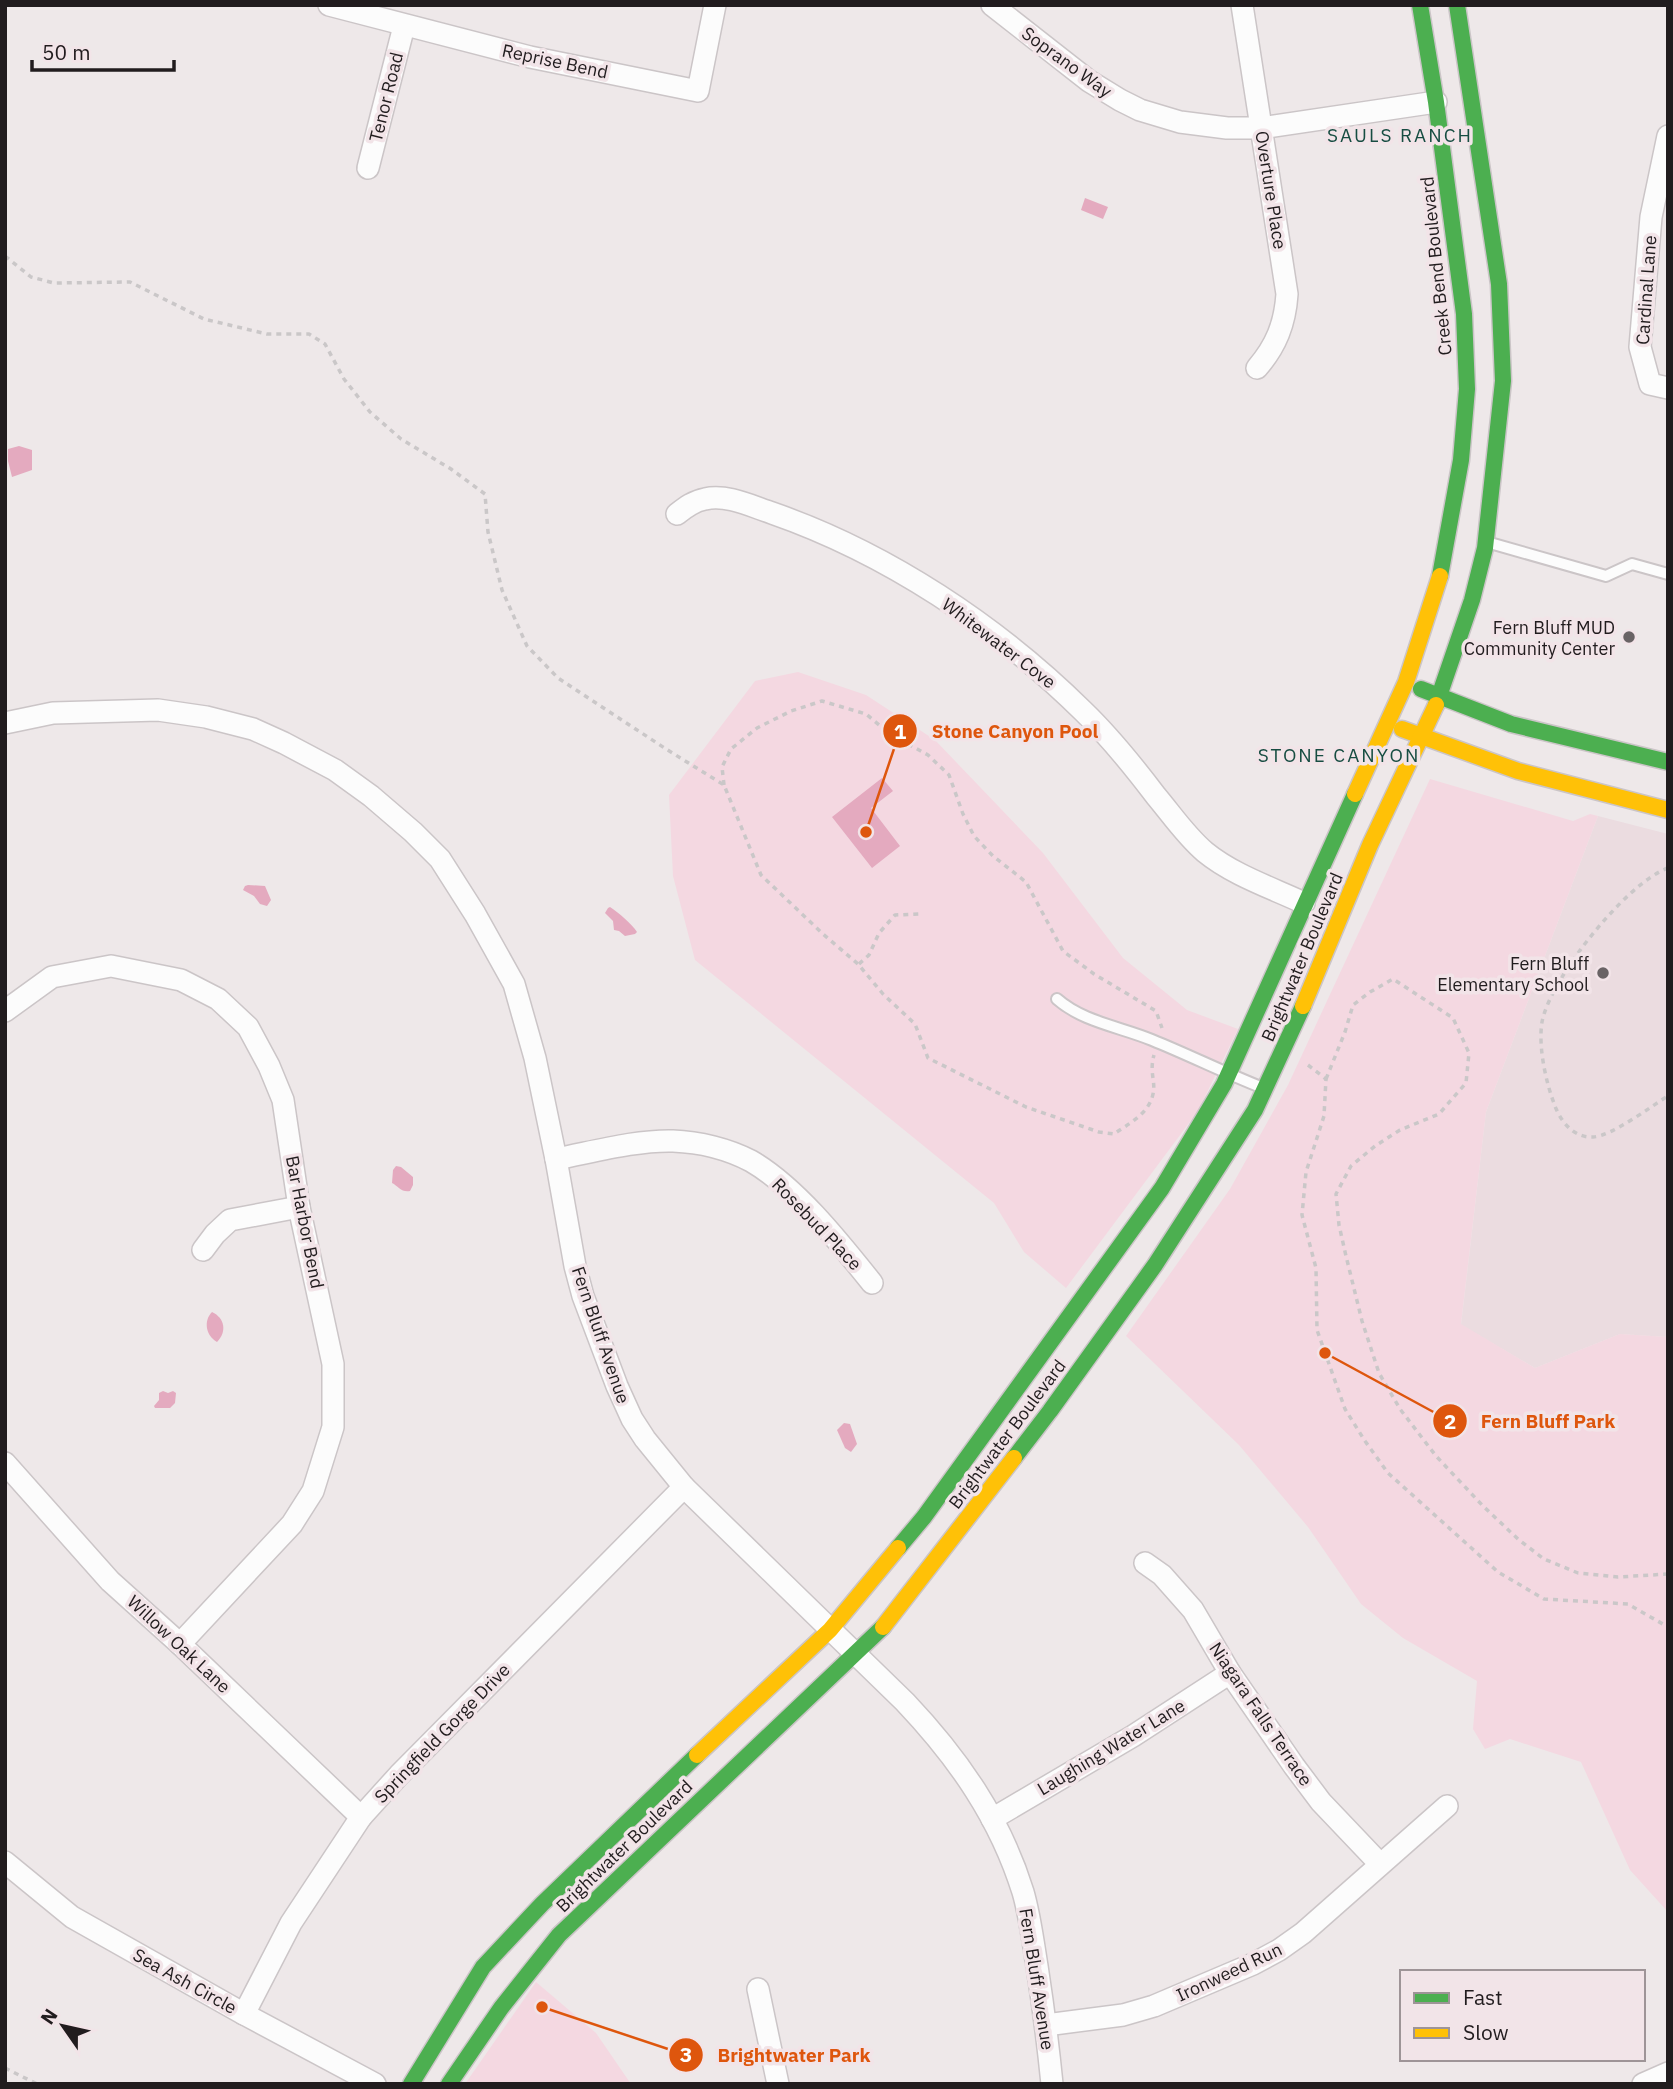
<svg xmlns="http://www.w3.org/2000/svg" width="1673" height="2089" font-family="'IBM Plex Sans',sans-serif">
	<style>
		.built { fill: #ebdce0 }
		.green { fill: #f4d8e1 }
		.water { fill: #e4aabf }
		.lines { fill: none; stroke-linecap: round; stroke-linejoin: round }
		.lane-casing { stroke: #cbc5c7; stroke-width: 14 }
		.street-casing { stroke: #cbc5c7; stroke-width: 24 }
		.fast-casing { stroke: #cbc5c7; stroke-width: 19 }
		.slow-casing { stroke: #cbc5c7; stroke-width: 19 }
		.path { stroke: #cac7c8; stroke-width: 3.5; stroke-dasharray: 5 5; stroke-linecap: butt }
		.lane { stroke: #fcfcfc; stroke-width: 10 }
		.street { stroke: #fcfcfc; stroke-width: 21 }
		.fast { stroke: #4caf50; stroke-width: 16 }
		.slow { stroke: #ffc107; stroke-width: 16 }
		.poi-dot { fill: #696365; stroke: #f2e4e8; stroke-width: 2.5 }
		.labels { text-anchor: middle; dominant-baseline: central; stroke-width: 7; stroke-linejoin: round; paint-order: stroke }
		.street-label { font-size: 18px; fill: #211c1e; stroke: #f2e4e8 }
		.poi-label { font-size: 18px; fill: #211c1e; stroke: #f2e4e8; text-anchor: end }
		.neighbourhood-label { font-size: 19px; letter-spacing: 2px; fill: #174d42; stroke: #f2e4e8 }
		.leader { fill: none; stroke: #de560d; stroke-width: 2.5 }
		.callout-dot { fill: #de560d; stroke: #f2e4e8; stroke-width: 2.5 }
		.mark-label { font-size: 21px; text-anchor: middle; font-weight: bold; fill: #fff }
		.callout-label { font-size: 19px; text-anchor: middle; font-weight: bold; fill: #de560d; stroke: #f2e4e8; stroke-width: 7; stroke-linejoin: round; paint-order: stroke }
	</style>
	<rect width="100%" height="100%" fill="#eee8e9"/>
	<!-- built -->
	<polygon class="built" points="1598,816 1668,834 1668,1337 1620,1334 1535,1368 1461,1325 1486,1112"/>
	<!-- green -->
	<g class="green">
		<polygon points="798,672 866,695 935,740 1043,853 1123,958 1187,1010 1238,1029 1198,1111 1066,1288 1024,1252 994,1203 695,960 673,876 669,795 755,681"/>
		<polygon points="1430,779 1573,821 1590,814 1598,816 1486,1112 1461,1324 1535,1368 1620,1334 1668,1337 1668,1912 1630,1870 1581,1762 1510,1739 1485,1749 1473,1729 1477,1681 1403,1638 1361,1604 1308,1527 1239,1445 1126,1336 1230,1189 1288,1085"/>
		<polygon points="536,1982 596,2033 631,2084 465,2084"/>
	</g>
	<!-- water -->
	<g class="water">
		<polygon points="1085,198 1108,207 1103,219 1081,210"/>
		<polygon points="19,446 32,450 32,470 12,477 8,461 8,449"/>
		<polygon points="882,778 893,791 871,808 900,846 872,868 832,817"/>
		<polygon points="248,885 265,886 271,900 267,906 260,904 254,896 243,890 245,886"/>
		<path d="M610,907C618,912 632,924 637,932L635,934L625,936L619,931L614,930L613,921L605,913L608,908Z"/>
		<path d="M396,1166L401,1167L413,1177V1185L410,1191C402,1193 398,1186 392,1183L393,1170Z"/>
		<path d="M212,1312C225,1318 227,1332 217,1342C206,1336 203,1321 212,1312Z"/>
		<polygon points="163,1391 168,1393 173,1391 176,1393 175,1403 170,1408 155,1408 154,1406 159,1400 159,1393"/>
		<polygon points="844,1423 850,1424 857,1444 851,1452 845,1448 837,1430"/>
	</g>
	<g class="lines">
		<defs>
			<g id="lane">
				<polyline points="1490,543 1606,576 1632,564 1668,574"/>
				<path d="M1057,999C1083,1022 1121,1027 1152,1040C1189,1055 1225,1073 1263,1088"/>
			</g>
			<g id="street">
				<polyline points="329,5 530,57 698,91 715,5"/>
				<polyline points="992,5 1089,81 1120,100 1140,110 1180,122 1227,128 1261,128 1436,102"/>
				<path d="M1242,5L1287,294C1285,324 1276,346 1257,368"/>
				<polyline points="1668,136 1651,217 1640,347 1650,384 1668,388"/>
				<polyline points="368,168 404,26"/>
				<path d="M677,514C686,507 694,501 705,499C727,494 751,506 772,513C887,553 997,626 1083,711C1110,737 1134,767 1156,796C1172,815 1186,836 1205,852C1233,875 1272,888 1304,903"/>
				<path d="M5,723L53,713L158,710L206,717L253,729L284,743L335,770L371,796L413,832L440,859L475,914L514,984L535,1058L556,1159L575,1266L583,1296L617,1386L632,1419L645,1439L684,1487L905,1702C958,1758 1000,1818 1023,1892C1030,1916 1033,1942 1037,1966C1043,2005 1048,2044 1052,2084"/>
				<polyline points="5,1011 52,977 111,966 181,980 218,999 248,1027 269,1066 283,1100 299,1207 333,1364 333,1427 313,1491 292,1524 180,1644"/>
				<path d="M556,1159C593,1152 636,1140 673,1141C699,1142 728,1149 751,1161C796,1187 840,1243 872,1283"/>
				<polyline points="203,1250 215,1234 230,1220 299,1207"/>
				<polyline points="5,1463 110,1581 180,1644 361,1817"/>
				<polyline points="1145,1563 1162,1575 1193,1610 1230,1673 1294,1766 1321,1802 1380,1864"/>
				<polyline points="992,1819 1133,1736 1230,1673"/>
				<polyline points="5,1862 72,1917 244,2014 375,2084"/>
				<polyline points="758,1989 778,2084"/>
				<polyline points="244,2014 291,1923 361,1817 399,1775 684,1487"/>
				<polyline points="1046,2025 1123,2015 1154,2006 1253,1964 1279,1950 1303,1933 1447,1806"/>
				<polyline points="1643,2084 1668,2073"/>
			</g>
			<g id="fast">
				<polyline points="1420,5 1436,102 1464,314 1467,389 1461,460 1440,576"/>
				<polyline points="1421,689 1511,724 1668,762"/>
				<polyline points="1436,705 1472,600 1485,548 1503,381 1499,284 1457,5"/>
				<polyline points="1014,1458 1050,1411 1155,1265 1255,1110 1303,1006"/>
				<polyline points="898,1548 924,1517 1162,1188 1224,1084 1355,794"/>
				<polyline points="411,2084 483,1967 542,1904 697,1755"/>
				<polyline points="449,2084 501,2008 559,1935 883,1627"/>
			</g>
			<g id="slow">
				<polyline points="1402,729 1518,771 1668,810"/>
				<polyline points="1355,794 1406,682 1440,576"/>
				<polyline points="1303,1006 1370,845 1436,705"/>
				<polyline points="883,1627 1014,1458"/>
				<polyline points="697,1755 830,1630 898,1548"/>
			</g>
		</defs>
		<!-- lane casing -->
		<use href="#lane" class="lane-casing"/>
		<!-- street casing -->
		<use href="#street" class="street-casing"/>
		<!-- fast casing -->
		<use href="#fast" class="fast-casing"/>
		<!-- slow casing -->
		<use href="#slow" class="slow-casing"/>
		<!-- path -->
		<g class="path">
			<path d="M5,256L31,277L54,283L130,282L204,319L267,334H309L325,344L344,379L370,412L401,439L451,469L485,494L488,532L502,590L527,646L558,678L666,749L724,785L761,875L823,934L858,964L883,994L915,1024L928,1058L1026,1107L1099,1132L1114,1134C1128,1124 1149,1114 1153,1094C1156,1082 1149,1072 1154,1055"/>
			<polyline points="724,785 722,767 731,749 757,728 791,711 822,701 866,714 890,734 928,755 949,775 963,814 974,836 993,856 1026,882 1063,951 1094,974 1156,1011 1162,1028"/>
			<path d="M1668,868C1626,883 1550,979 1542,1022C1538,1047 1546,1083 1555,1106C1561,1122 1574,1138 1593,1137C1612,1136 1650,1107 1668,1096"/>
			<polyline points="859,964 869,955 879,933 895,915 919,914"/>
			<polyline points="1308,1065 1326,1079 1324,1116 1306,1172 1302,1215 1316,1268 1317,1330 1345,1409 1365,1441 1388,1473 1498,1572 1544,1599 1628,1604 1668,1627"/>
			<polyline points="1326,1079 1345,1032 1353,1005 1370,992 1393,979 1453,1018 1469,1053 1466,1083 1439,1114 1400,1130 1375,1146 1351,1166 1336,1194 1339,1225 1346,1256 1362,1321 1379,1373 1400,1409 1436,1456 1483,1506 1519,1540 1544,1559 1578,1573 1618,1577 1668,1574"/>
			<polyline points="5,2068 37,2084"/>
		</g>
		<!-- lane -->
		<use href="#lane" class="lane"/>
		<!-- street -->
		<use href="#street" class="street"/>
		<!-- fast -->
		<use href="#fast" class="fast"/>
		<!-- slow -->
		<use href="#slow" class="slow"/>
	</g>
	<!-- markers -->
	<g class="poi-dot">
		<circle cx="1629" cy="637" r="7"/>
		<circle cx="1603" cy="973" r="7"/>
	</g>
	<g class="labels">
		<!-- street labels -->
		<g class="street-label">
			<text transform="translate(555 61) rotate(12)">Reprise Bend</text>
			<text transform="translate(1067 62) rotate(36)">Soprano Way</text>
			<text transform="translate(386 97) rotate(-76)">Tenor Road</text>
			<text transform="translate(1271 190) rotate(81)">Overture Place</text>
			<text transform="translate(1436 266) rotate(-96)">Creek Bend Boulevard</text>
			<text transform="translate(1646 290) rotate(-86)">Cardinal Lane</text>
			<text transform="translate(999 643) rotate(37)">Whitewater Cove</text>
			<text transform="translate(1302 957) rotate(-67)">Brightwater Boulevard</text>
			<text transform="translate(305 1222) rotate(79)">Bar Harbor Bend</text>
			<text transform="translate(817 1224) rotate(46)">Rosebud Place</text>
			<text transform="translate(601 1335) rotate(71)">Fern Bluff Avenue</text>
			<text transform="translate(1007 1434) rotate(-53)">Brightwater Boulevard</text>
			<text transform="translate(179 1644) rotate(43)">Willow Oak Lane</text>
			<text transform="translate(1261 1714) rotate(56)">Niagara Falls Terrace</text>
			<text transform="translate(442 1733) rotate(-46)">Springfield Gorge Drive</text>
			<text transform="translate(1111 1747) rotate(-31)">Laughing Water Lane</text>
			<text transform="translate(624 1846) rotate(-44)">Brightwater Boulevard</text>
			<text transform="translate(1229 1972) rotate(-25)">Ironweed Run</text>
			<text transform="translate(1037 1979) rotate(81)">Fern Bluff Avenue</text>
			<text transform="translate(185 1981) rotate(29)">Sea Ash Circle</text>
		</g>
		<!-- poi labels -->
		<g class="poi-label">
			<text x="1615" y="627">Fern Bluff MUD<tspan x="1615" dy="21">Community Center</tspan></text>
			<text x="1589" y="963">Fern Bluff<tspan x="1589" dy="21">Elementary School</tspan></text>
		</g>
		<!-- neighbourhood labels -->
		<g class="neighbourhood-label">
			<text x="1400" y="135">SAULS RANCH</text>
			<text x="1339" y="755">STONE CANYON</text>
		</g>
	</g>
	<!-- callouts -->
	<path class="leader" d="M866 832L900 731M1325 1353L1450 1421M542 2007L686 2055"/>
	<g class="callout-dot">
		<circle cx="866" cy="832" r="7"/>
		<circle cx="1325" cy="1353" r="7"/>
		<circle cx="542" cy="2007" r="7"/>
		<circle cx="900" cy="731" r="18"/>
		<circle cx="1450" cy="1421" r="18"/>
		<circle cx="686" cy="2055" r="18"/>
	</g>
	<g class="mark-label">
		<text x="900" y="739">1</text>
		<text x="1450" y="1429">2</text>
		<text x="686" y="2062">3</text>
	</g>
	<g class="callout-label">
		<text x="1015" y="738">Stone Canyon Pool</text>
		<text x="1548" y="1428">Fern Bluff Park</text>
		<text x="794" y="2062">Brightwater Park</text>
	</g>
	<!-- border -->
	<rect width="1673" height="2089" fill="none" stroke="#211c1e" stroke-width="14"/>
	<!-- legend -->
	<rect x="1400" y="1970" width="245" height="91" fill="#f2e4e8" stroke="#9e9497" stroke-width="2"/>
	<rect x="1414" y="1993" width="35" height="10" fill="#4caf50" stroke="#9e9497" stroke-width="2"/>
	<text x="1463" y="2005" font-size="21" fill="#211c1e">Fast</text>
	<rect x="1414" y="2028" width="35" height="10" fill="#ffc107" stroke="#9e9497" stroke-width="2"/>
	<text x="1463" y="2040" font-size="21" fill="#211c1e">Slow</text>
	<!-- north arrow -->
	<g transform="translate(63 2026) rotate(304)" stroke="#f2e4e8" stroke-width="5" paint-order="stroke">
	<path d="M0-5L12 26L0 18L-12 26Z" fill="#211c1e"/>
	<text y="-10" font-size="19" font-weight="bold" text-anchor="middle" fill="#211c1e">N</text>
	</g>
	<!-- scale -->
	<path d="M32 60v10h142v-10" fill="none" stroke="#211c1e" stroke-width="3.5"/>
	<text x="42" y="60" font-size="21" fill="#211c1e" stroke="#f2e4e8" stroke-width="5" paint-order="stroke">50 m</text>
</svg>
